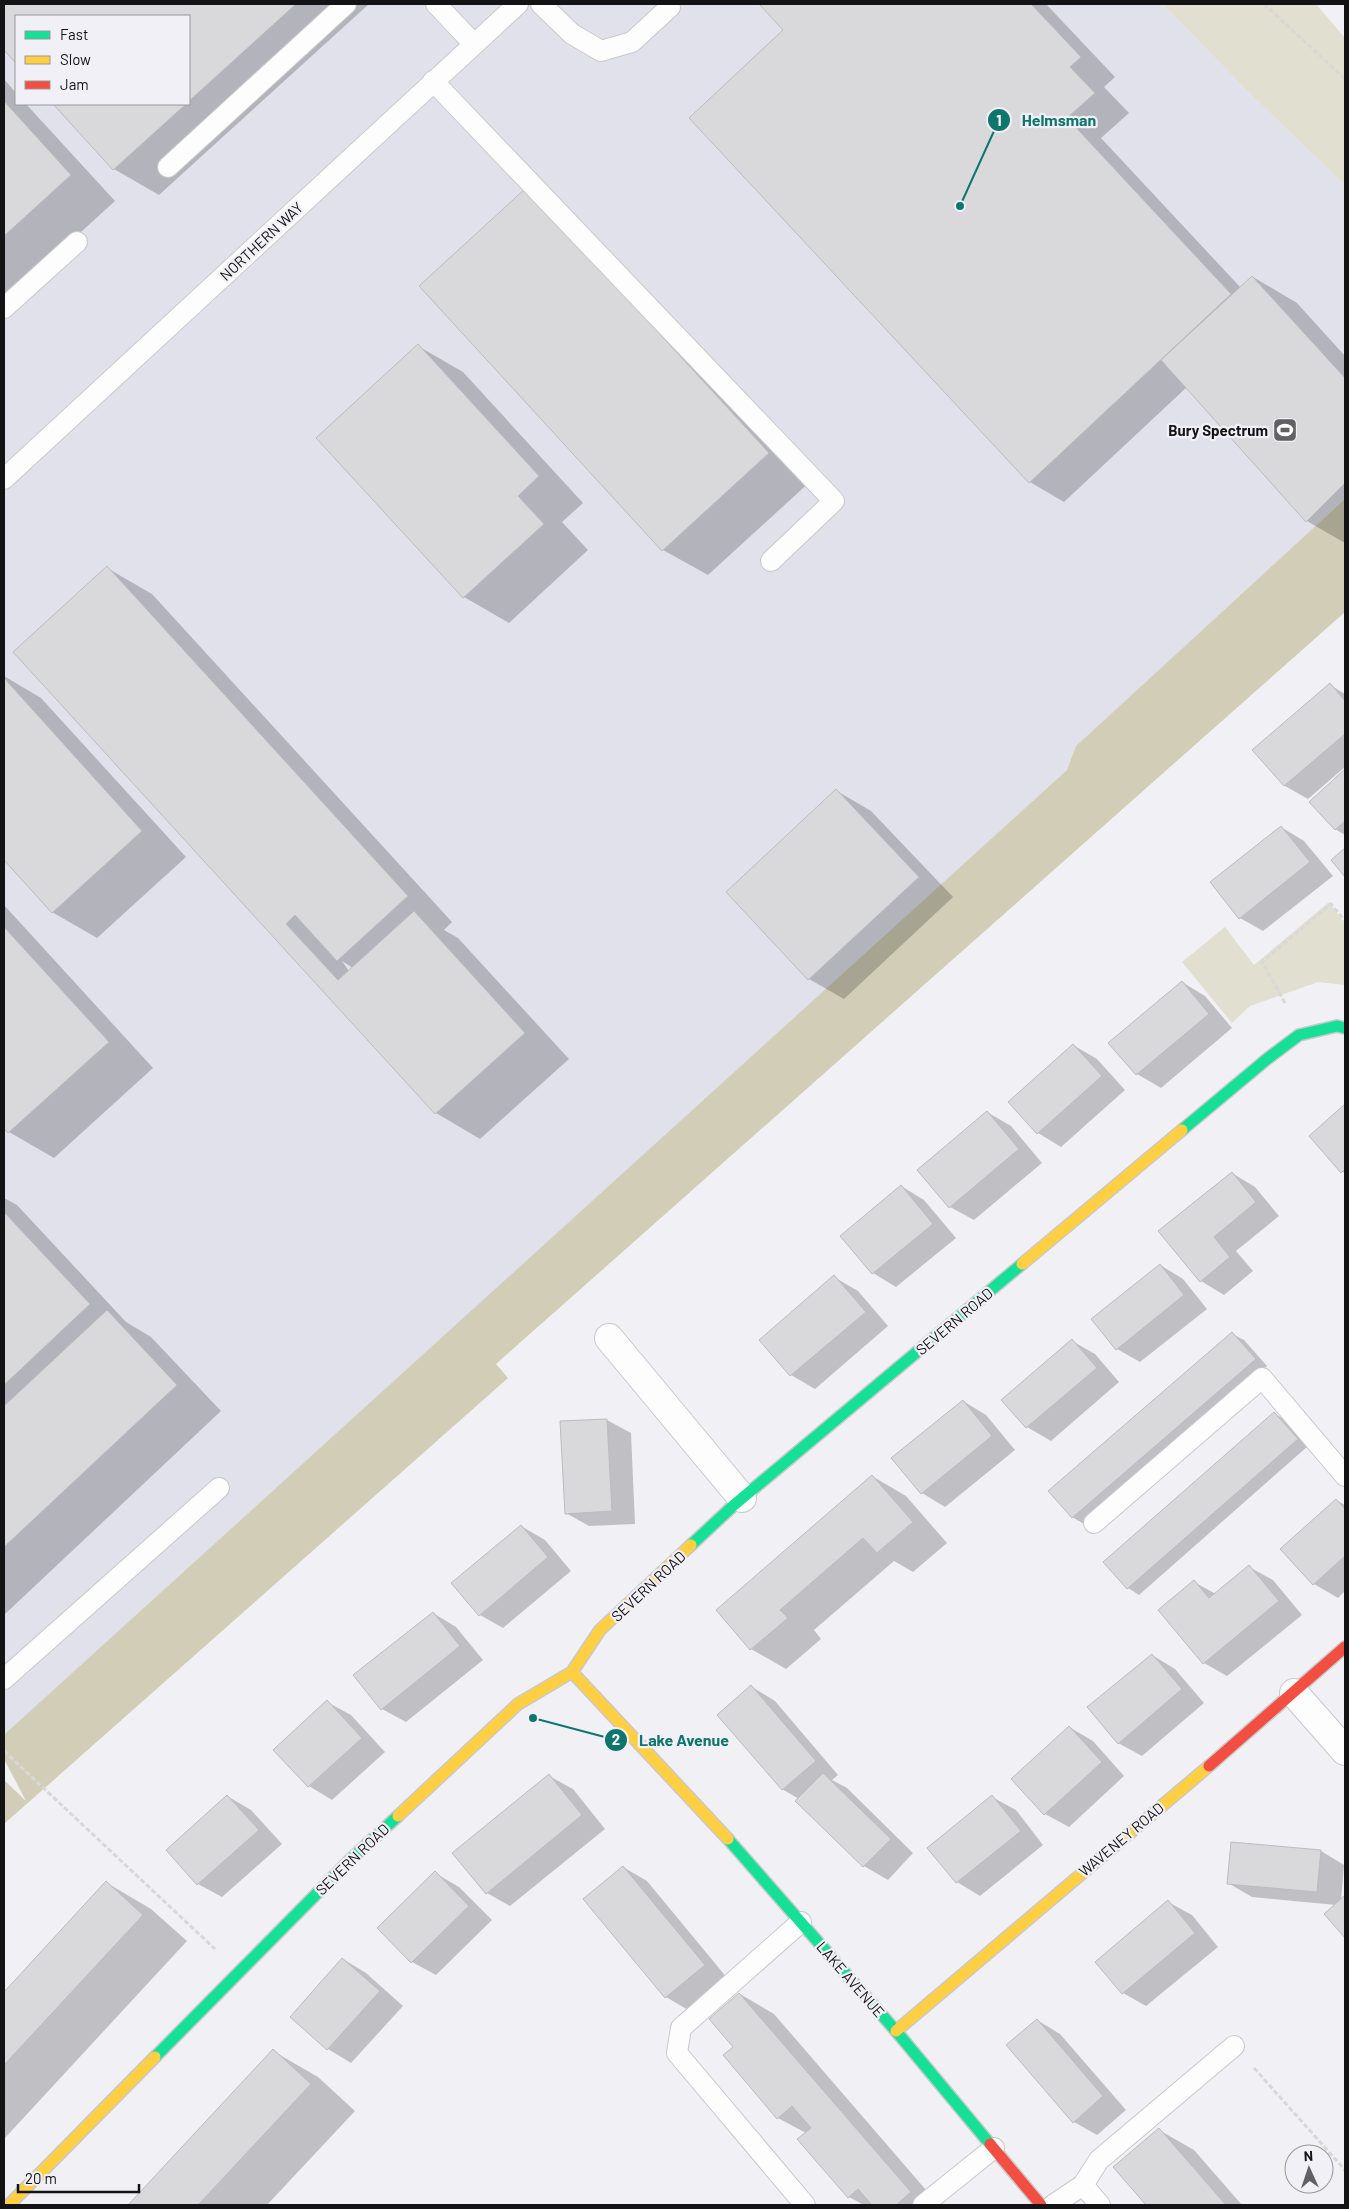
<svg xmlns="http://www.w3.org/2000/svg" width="1349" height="2209" font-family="Barlow,sans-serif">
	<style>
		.built { fill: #e0e1ea; fill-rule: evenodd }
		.green { fill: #e1dfcf }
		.forest { fill: #d1cdb6 }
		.shadow { fill: #0003; fill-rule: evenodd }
		.building { fill: #d9d9dc; stroke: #bcbcbe }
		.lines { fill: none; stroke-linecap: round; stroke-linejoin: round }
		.lane-casing { stroke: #c9c9cb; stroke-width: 22 }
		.street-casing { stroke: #c9c9cb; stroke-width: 30 }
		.fast-casing { stroke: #c9c9cb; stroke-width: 14 }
		.slow-casing { stroke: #c9c9cb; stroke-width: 14 }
		.jam-casing { stroke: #c9c9cb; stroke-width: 14 }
		.path { stroke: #d8d8d9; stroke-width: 3; stroke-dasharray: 5 2.5; stroke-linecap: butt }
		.lane { stroke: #fdfdfe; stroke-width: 20 }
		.street { stroke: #fdfdfe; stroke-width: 28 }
		.fast { stroke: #16e098; stroke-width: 11 }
		.slow { stroke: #ffcf43; stroke-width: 11 }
		.jam { stroke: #f24e42; stroke-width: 11 }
		.labels { text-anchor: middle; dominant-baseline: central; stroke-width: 4.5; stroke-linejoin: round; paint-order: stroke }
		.street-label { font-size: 15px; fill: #131315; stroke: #f0f0f6 }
		.poi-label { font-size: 15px; font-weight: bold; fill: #131315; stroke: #f0f0f6; text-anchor: end }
		.leader { fill: none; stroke: #0f766e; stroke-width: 2 }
		.callout-dot { fill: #0f766e; stroke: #f0f0f6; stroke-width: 2 }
		.mark-label { font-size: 15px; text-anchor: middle; font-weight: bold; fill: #fff }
		.callout-label { font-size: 16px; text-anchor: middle; font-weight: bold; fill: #0f766e; stroke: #f0f0f6; stroke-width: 4.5; stroke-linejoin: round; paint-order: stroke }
	</style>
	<rect width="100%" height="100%" fill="#f1f1f5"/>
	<!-- built -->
	<path class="built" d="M4,4H1163L1246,90L1345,185V499L1076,746L1067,770L4,1736ZM16,16H189V104H16Z"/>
	<!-- green -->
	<g class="green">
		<polygon points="1163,4 1316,4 1345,38 1345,185 1246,90"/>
		<polygon points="1329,902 1345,924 1345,985 1318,982 1250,1006 1232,1023 1182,962 1225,927 1254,965"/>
	</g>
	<!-- forest -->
	<polygon class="forest" points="1345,499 1345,612 496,1364 508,1378 4,1824 4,1780 26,1801 4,1759 5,1734 1067,770 1076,746"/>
	<!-- shadow -->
	<g class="shadow">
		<polygon points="4,4 369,4 159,195 114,169 55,104 189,104 189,16 16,16 16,62 4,48"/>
		<polygon points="761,4 1046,4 1115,77 1104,87 1129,113 1101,138 1241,288 1253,277 1297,303 1345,356 1345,543 1307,521 1187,387 1064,502 1030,482 785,30"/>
		<polygon points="4,79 16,93 16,104 26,104 115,201 4,302"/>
		<polygon points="526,189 813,479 708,575 663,550"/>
		<polygon points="418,346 463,372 583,503 562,522 588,550 509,623 464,597 318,438"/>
		<path d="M107,568L152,594L452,922L444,930L458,938L569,1059L480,1139L436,1113L15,652ZM342,961L353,968L349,971Z"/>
		<polygon points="4,676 41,698 186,857 97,938 52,912 4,859"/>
		<polygon points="1330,685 1345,694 1345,767 1308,799 1285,786 1254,751"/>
		<polygon points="1345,771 1345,835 1335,829 1311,802"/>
		<polygon points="837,791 871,811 953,897 844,999 809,979"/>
		<polygon points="1281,827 1304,841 1333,876 1263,931 1240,918"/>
		<polygon points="4,905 153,1068 54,1158 9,1132 4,1126"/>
		<polygon points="1182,982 1205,996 1232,1028 1161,1088 1137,1074 1110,1043"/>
		<polygon points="1073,1045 1097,1059 1125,1090 1061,1147 1038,1133 1010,1102"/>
		<polygon points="1345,1106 1345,1174 1311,1136"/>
		<polygon points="987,1112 1011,1126 1042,1163 974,1220 950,1207"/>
		<polygon points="1232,1173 1255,1187 1279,1216 1236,1251 1253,1271 1224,1295 1201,1281"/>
		<polygon points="901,1186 924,1200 956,1238 896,1287 873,1273"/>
		<polygon points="4,1198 17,1205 126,1322 151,1337 221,1411 4,1615"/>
		<polygon points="1160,1265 1183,1279 1207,1309 1140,1362 1117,1349"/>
		<polygon points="834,1277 858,1291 888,1326 815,1389 791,1375 761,1340"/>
		<polygon points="1232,1334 1244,1340 1267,1366 1084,1524 1072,1517"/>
		<polygon points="1072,1341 1095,1354 1119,1382 1051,1441 1027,1427 1003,1400"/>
		<polygon points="963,1401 986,1415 1015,1450 945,1507 922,1493"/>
		<polygon points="1274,1413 1285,1420 1308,1446 1139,1595 1128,1588"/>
		<polygon points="607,1420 631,1433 635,1524 589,1526 566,1513 561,1422"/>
		<polygon points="872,1476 906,1496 947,1543 913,1572 894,1561 814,1630 821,1639 786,1669 751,1649"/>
		<polygon points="1336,1500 1345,1505 1345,1591 1338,1598 1314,1584 1282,1549"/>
		<polygon points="521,1526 545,1540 571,1571 503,1628 480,1615"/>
		<polygon points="1249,1567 1273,1580 1302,1615 1227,1676 1204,1663 1194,1582 1216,1594"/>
		<polygon points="433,1613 456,1627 483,1660 406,1722 382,1709"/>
		<polygon points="1152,1655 1175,1669 1204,1703 1142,1756 1118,1743"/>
		<polygon points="752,1687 775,1701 838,1775 832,1780 847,1788 913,1853 888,1880 864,1866 797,1801 799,1799 782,1789"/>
		<polygon points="327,1702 351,1715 385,1752 332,1800 309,1786"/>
		<polygon points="1069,1727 1093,1741 1124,1776 1069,1827 1045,1814"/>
		<polygon points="549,1776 573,1789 605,1829 510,1906 487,1893"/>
		<polygon points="227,1796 251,1810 282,1844 222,1897 198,1884"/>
		<polygon points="992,1797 1016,1810 1043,1845 980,1896 957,1882"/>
		<polygon points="1321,1851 1344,1865 1341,1901 1345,1897 1345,1936 1326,1914 1336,1905 1252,1897 1228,1883"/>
		<polygon points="623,1867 647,1881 728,1979 690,2011 666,1997 585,1899"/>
		<polygon points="435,1873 459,1887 492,1920 436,1975 412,1962 379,1928"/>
		<polygon points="107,1883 151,1909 187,1941 4,2139 4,1994"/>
		<polygon points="1168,1902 1192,1915 1218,1947 1146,2006 1123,1993"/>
		<polygon points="343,1959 366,1973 403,2006 351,2063 328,2049"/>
		<polygon points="740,1994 774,2014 939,2205 864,2205 849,2197 806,2133 778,2118 735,2047"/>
		<polygon points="1037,2020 1060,2034 1126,2110 1097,2135 1074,2122"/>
		<polygon points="273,2051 318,2077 355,2111 267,2205 129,2205"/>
		<polygon points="1159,2130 1194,2150 1242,2205 1148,2205 1115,2168"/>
	</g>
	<!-- building -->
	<g class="building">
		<polygon points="4,4 296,4 189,101 189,16 16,16 16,63 4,50"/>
		<polygon points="759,4 1031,4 1081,57 1070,67 1095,93 1067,118 1231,294 1029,483 689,118 783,30"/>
		<polygon points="4,101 71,175 4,236"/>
		<polygon points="53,104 186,104 113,170"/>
		<polygon points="526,188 769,453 662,551 419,286"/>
		<polygon points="1252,276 1345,378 1345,483 1306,522 1161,360"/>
		<polygon points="418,344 539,476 518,496 544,524 463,598 316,438"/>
		<polygon points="107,566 408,896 337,961 295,915 286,924 338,980 414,911 525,1033 435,1114 13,652"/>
		<polygon points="4,678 142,831 52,913 4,860"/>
		<polygon points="1330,683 1345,701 1345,734 1284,786 1252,750"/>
		<polygon points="1345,769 1345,821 1335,830 1309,802"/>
		<polygon points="836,789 919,877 808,980 726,892"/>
		<polygon points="1281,826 1310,862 1239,919 1210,882"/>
		<polygon points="1345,848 1345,877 1331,860"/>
		<polygon points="4,927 109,1042 8,1133 4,1128"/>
		<polygon points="1182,981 1209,1014 1136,1075 1108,1043"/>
		<polygon points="1073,1044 1102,1076 1037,1134 1008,1102"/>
		<polygon points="1345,1104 1345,1169 1341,1173 1309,1136"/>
		<polygon points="987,1111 1019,1149 949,1208 917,1170"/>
		<polygon points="1232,1172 1256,1202 1214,1237 1230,1257 1200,1282 1158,1231"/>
		<polygon points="901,1185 933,1224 872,1274 840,1236"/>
		<polygon points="4,1212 90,1304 4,1385"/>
		<polygon points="1160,1264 1184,1295 1116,1350 1091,1319"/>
		<polygon points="834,1275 866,1312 790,1376 759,1340"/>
		<polygon points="107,1310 177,1385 4,1547 4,1406"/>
		<polygon points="1232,1332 1256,1359 1072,1518 1048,1491"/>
		<polygon points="1072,1339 1097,1368 1026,1428 1001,1400"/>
		<polygon points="963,1400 992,1436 921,1494 891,1458"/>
		<polygon points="1274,1412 1298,1439 1127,1589 1103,1562"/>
		<polygon points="607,1419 612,1511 565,1514 560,1421"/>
		<polygon points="872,1475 913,1522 877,1553 863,1538 780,1610 788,1618 750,1650 716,1610"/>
		<polygon points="1336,1499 1345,1509 1345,1556 1313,1585 1280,1549"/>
		<polygon points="521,1525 548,1557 479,1616 451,1583"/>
		<polygon points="1249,1565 1279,1601 1203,1664 1158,1610 1194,1580 1209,1598"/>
		<polygon points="433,1612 460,1646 381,1710 353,1675"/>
		<polygon points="1152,1654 1182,1689 1118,1744 1087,1707"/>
		<polygon points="751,1685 816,1761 782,1790 717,1715"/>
		<polygon points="327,1700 362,1738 308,1787 273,1750"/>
		<polygon points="1069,1726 1102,1762 1044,1815 1011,1779"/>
		<polygon points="823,1773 891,1839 863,1867 795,1801"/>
		<polygon points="549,1774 582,1815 486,1894 452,1853"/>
		<polygon points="227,1795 259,1830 197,1885 166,1850"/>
		<polygon points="992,1795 1021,1831 956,1883 927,1848"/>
		<polygon points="1231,1842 1321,1850 1317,1892 1227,1884"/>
		<polygon points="623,1866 705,1965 665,1998 583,1899"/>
		<polygon points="435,1871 469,1906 411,1963 377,1928"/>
		<polygon points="106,1881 143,1915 4,2065 4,1992"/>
		<polygon points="1345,1895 1345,1938 1324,1914"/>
		<polygon points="1168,1900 1195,1933 1122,1994 1095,1962"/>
		<polygon points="342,1958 380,1991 327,2050 290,2017"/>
		<polygon points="739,1993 911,2192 896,2205 872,2205 858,2189 848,2198 797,2139 811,2128 792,2106 777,2119 723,2055 733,2047 709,2019"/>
		<polygon points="1037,2019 1103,2096 1073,2123 1006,2045"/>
		<polygon points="273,2049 311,2084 198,2205 128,2205"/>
		<polygon points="1159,2128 1226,2205 1146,2205 1113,2167"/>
	</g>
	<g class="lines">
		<defs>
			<g id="lane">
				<polyline points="436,4 474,44"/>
				<polyline points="541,4 572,34 601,51 632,42 670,7"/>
				<polyline points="433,81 834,501 771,561"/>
				<polyline points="168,167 346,4"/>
				<polyline points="4,308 77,242"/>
				<polyline points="4,479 518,4"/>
				<polyline points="1094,1523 1262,1378 1345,1476"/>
				<polyline points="4,1679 219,1488"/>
				<polyline points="801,1922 681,2028 677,2053 805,2205"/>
				<polyline points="1083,2185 1099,2160 1234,2046"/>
				<polyline points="923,2205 994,2148"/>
				<polyline points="1053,2205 1083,2185 1100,2205"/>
			</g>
			<g id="street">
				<polyline points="609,1338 742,1498"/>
				<polyline points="1294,1693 1345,1751"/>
			</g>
			<g id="fast">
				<polyline points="1182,1130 1267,1059 1299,1035 1337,1026 1345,1028"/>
				<polyline points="691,1545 734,1505 1022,1264"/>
				<polyline points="728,1839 896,2031 990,2144"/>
				<polyline points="155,2057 350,1860 398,1816"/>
			</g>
			<g id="slow">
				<polyline points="1022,1264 1182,1130"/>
				<polyline points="572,1672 728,1839"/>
				<polyline points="398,1816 518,1704 572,1672 600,1630 691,1545"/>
				<polyline points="896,2031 1209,1766"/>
				<polyline points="9,2205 155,2057"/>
			</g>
			<g id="jam">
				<polyline points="1209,1766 1345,1647"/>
				<polyline points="990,2144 1041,2205"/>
			</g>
		</defs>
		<!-- lane casing -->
		<use href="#lane" class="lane-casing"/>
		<!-- street casing -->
		<use href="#street" class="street-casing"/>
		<!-- fast casing -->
		<use href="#fast" class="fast-casing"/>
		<!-- slow casing -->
		<use href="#slow" class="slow-casing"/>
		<!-- jam casing -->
		<use href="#jam" class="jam-casing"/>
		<!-- path -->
		<g class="path">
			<polyline points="1264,4 1345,79"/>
			<polyline points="1285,1003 1262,962 1331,904 1345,921"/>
			<polyline points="4,1751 215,1949"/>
			<polyline points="1254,2068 1345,2170"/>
		</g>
		<!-- lane -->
		<use href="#lane" class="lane"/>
		<!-- street -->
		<use href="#street" class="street"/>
		<!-- fast -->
		<use href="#fast" class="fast"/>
		<!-- slow -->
		<use href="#slow" class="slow"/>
		<!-- jam -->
		<use href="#jam" class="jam"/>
	</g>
	<!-- icons -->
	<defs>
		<symbol id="stadium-square" viewBox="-11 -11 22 22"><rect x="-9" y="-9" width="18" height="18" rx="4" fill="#616163" stroke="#f0f0f6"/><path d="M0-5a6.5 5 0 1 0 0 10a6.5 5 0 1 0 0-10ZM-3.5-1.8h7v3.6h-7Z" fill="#fff"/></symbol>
	</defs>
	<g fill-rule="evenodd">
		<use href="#stadium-square" x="1271" y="416" width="28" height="28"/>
	</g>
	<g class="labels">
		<!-- street labels -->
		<g class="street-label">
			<text transform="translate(261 241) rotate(-43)">NORTHERN WAY</text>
			<text transform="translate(954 1321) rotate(-40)">SEVERN ROAD</text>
			<text transform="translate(648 1586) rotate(-43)">SEVERN ROAD</text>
			<text transform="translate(1121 1839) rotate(-40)">WAVENEY ROAD</text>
			<text transform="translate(352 1859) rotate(-44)">SEVERN ROAD</text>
			<text transform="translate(851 1979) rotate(49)">LAKE AVENUE</text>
		</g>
		<!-- poi labels -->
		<g class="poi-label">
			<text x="1268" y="430">Bury Spectrum</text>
		</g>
	</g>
	<!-- callouts -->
	<path class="leader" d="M960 206L999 120M533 1718L616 1740"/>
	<g class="callout-dot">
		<circle cx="960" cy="206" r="5"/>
		<circle cx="533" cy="1718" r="5"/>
		<circle cx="999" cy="120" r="12"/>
		<circle cx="616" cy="1740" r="12"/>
	</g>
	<g class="mark-label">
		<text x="999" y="126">1</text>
		<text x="616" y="1745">2</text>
	</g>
	<g class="callout-label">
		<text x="1059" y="126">Helmsman</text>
		<text x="684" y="1746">Lake Avenue</text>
	</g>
	<!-- border -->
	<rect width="1349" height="2209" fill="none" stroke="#131315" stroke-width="10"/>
	<!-- legend -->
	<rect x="15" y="15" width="175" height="90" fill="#f0f0f6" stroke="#98989c"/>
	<rect x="25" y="31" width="25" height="8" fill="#16e098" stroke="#98989c"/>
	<text x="60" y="40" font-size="15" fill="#131315">Fast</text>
	<rect x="25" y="56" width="25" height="8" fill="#ffcf43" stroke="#98989c"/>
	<text x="60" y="65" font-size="15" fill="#131315">Slow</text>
	<rect x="25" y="81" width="25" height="8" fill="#f24e42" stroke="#98989c"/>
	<text x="60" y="90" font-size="15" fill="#131315">Jam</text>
	<!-- north arrow -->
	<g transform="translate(1309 2169) rotate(357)"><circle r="24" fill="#f0f0f6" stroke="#98989c"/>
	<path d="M0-4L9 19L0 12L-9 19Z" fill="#616163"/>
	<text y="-8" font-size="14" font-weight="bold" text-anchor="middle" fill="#131315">N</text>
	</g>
	<!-- scale -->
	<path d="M18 2184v8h121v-8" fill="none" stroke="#131315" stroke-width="2.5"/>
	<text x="25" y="2184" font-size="15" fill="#131315" stroke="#f0f0f6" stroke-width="4" paint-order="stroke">20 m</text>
</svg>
